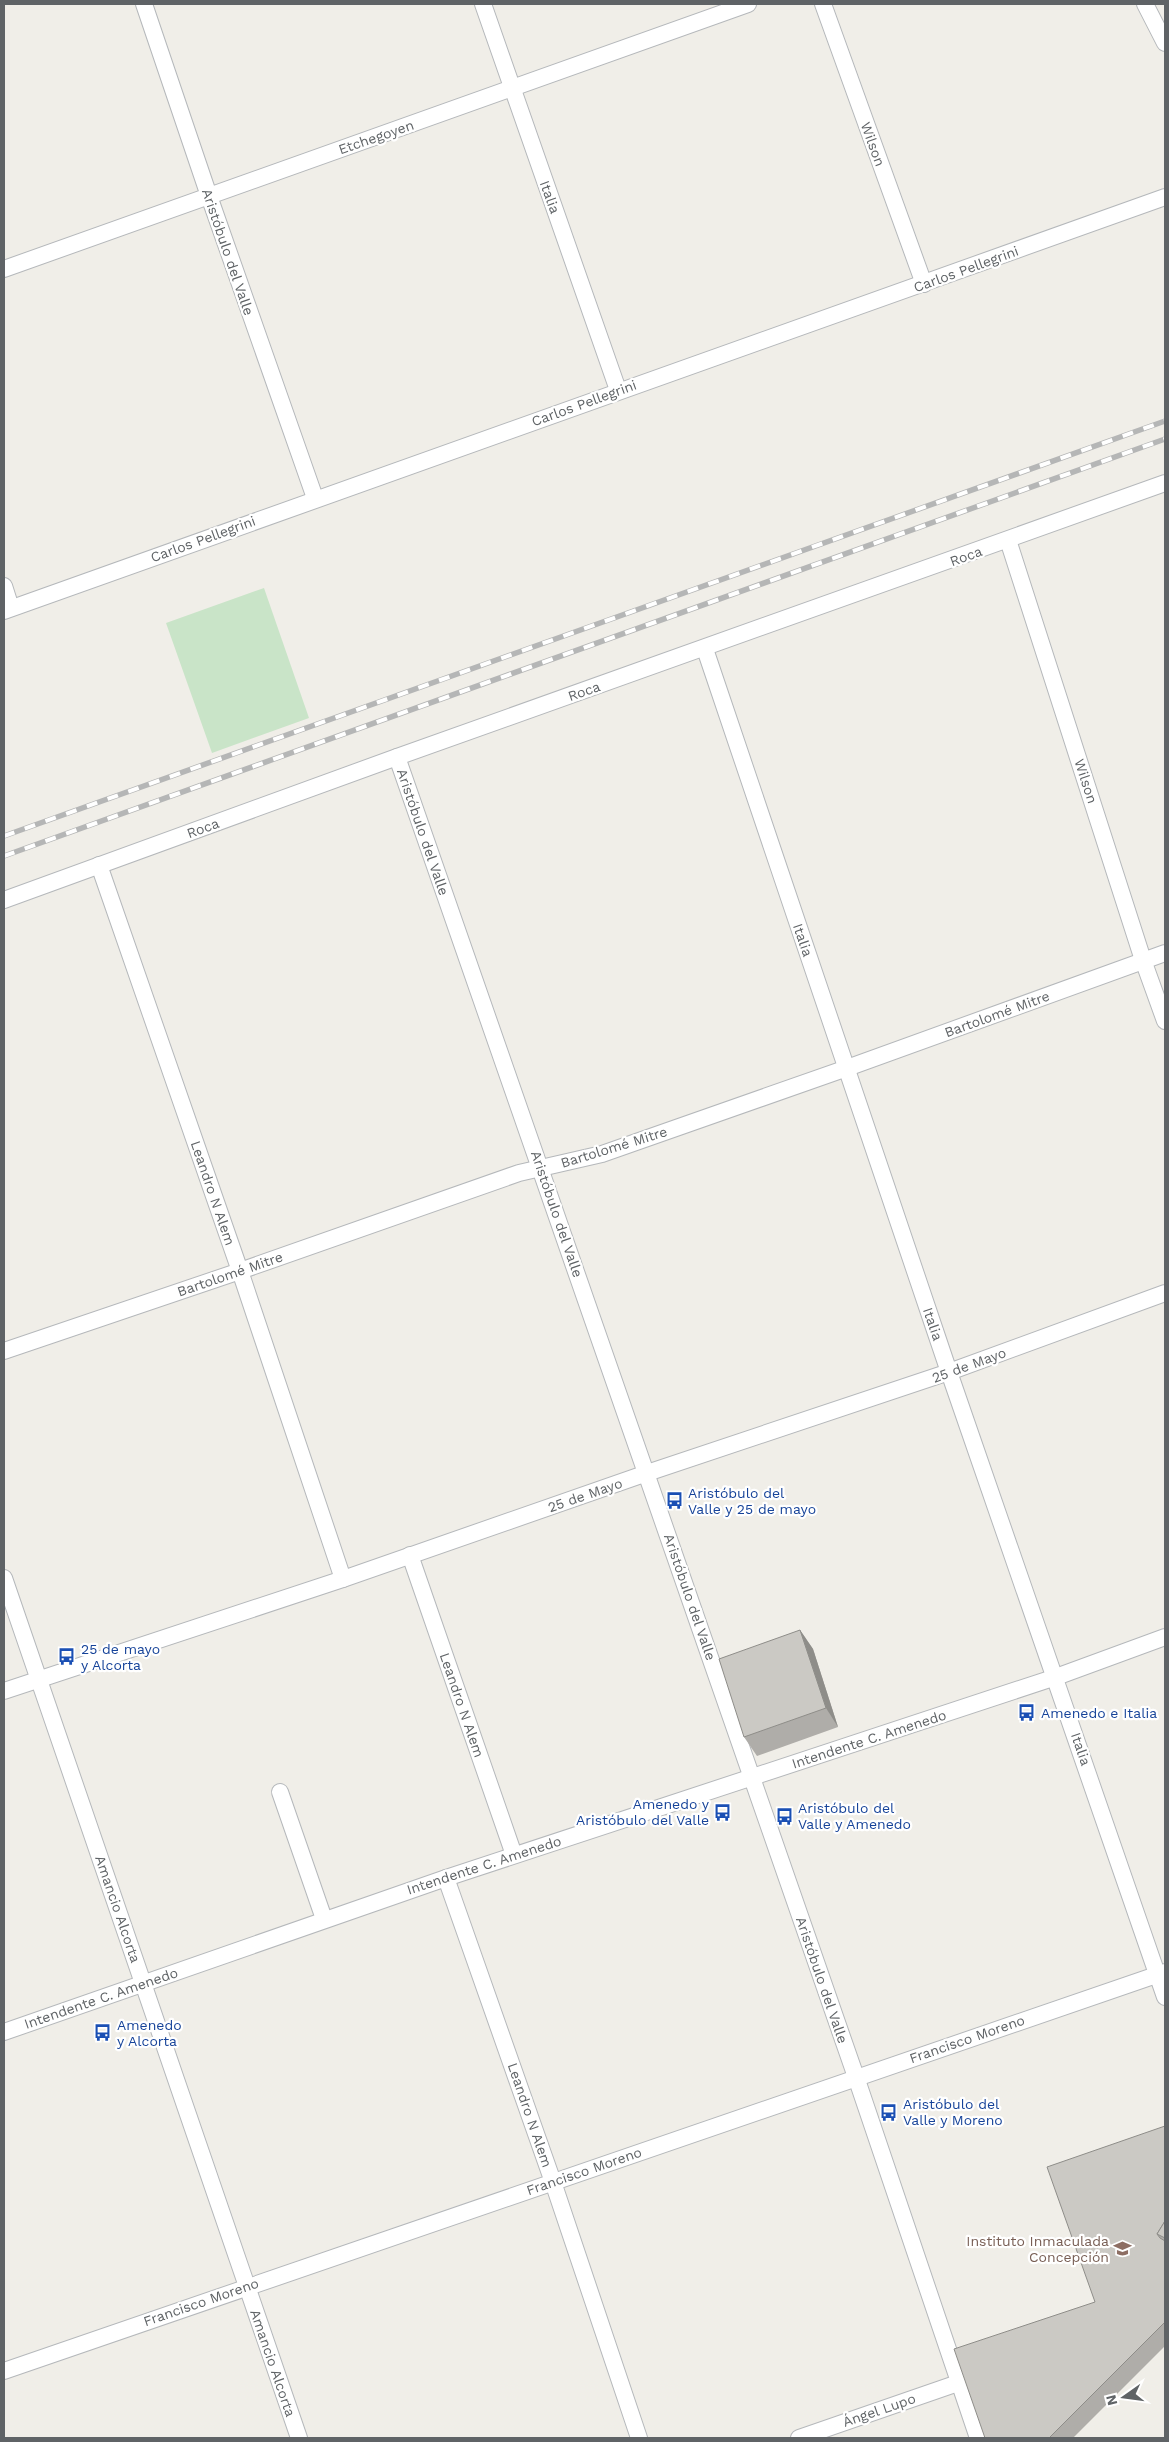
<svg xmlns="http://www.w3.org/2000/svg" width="1169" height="2442" font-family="'Work Sans',sans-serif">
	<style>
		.green { fill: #c9e4c8 }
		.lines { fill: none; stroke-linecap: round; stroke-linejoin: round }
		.street-casing { stroke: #b5b8bb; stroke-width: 18 }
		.street { stroke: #fff; stroke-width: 16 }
		.rail-casing { stroke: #b5b6b6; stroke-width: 5.5 }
		.rail { stroke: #fff; stroke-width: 4; stroke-dasharray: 11; stroke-linecap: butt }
		.wall { fill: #afada9 }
		.shaded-wall { fill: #8e8d89 }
		.building { fill: #cbc9c4; stroke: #8e8d89 }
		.labels { text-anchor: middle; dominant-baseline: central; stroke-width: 4.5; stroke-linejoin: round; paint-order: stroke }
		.street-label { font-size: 14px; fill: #5f6366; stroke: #fff }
		.transit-label { font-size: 14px; fill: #164399; stroke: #fff; text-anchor: start }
		.education-label { font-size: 14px; fill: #785e54; stroke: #fff; text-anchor: end }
	</style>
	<rect width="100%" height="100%" fill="#f0eee8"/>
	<!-- green -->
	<polygon class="green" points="264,588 309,718 212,753 166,623"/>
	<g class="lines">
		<defs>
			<g id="street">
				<polyline points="144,4 209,196 315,498"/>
				<polyline points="483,4 618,390"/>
				<polyline points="823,4 924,284"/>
				<polyline points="1145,4 1165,43"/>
				<polyline points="4,269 748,4"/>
				<polyline points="1008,540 1143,960 1165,1021"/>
				<polyline points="4,586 11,608"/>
				<polyline points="4,611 1165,197"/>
				<polyline points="705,649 949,1372 1165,1997"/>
				<polyline points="397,757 856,2077 978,2438"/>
				<polyline points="99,865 240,1271 343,1579"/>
				<polyline points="4,900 397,757 1165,483"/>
				<polyline points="4,1351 240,1271 519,1173 602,1154 847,1068 1165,953"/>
				<polyline points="410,1555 514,1855"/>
				<polyline points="4,1578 299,2438"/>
				<polyline points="4,1691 343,1579 647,1473 949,1372 1165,1293"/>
				<polyline points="280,1792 324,1919"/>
				<polyline points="446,1878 553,2182 639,2438"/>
				<polyline points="4,2032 446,1878 1056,1677 1165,1637"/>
				<polyline points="4,2371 1165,1972"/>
				<polyline points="799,2438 958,2383"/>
			</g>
		</defs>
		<!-- street casing -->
		<use href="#street" class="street-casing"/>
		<!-- street -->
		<use href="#street" class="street"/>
		<defs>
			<g id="rail">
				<polyline points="4,836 1165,421"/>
				<polyline points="4,856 1165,439"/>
			</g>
		</defs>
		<!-- rail casing -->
		<use href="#rail" class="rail-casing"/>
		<!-- rail -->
		<use href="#rail" class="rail"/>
	</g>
	<!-- wall -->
	<g class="wall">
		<polygon points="800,1630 813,1649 838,1727 757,1756 744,1737"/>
		<polygon points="1165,2126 1165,2346 1073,2438 985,2438 1095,2302"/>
	</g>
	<!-- shaded-wall -->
	<polygon class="shaded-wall" points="800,1630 813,1649 838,1727 826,1708"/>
	<!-- building -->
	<g class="building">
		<polygon points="800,1630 826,1708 744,1737 719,1659"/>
		<polygon points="1165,2126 1165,2221 1157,2234 1160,2238 1165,2241 1165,2322 1049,2438 985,2438 954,2349 1095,2302 1047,2167"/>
		<polygon points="1165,2221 1165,2238 1157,2234"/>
	</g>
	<!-- icons -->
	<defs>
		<symbol id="bus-bare" viewBox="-9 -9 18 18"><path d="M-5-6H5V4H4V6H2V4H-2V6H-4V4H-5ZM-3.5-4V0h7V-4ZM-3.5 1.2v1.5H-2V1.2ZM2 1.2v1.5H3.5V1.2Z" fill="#1a4fb4" stroke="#fff" stroke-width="2.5" paint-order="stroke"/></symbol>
		<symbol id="school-bare" viewBox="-9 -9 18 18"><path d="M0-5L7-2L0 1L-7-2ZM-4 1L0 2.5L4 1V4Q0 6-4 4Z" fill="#8d6e63" stroke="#fff" stroke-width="2.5" paint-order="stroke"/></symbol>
	</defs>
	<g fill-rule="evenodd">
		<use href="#bus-bare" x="662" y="1488" width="25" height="25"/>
		<use href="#bus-bare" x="54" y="1644" width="25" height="25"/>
		<use href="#bus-bare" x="1014" y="1700" width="25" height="25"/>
		<use href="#bus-bare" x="710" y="1800" width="25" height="25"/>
		<use href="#bus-bare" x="772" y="1804" width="25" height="25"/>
		<use href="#bus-bare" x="90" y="2020" width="25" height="25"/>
		<use href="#bus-bare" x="876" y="2100" width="25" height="25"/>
		<use href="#school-bare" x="1110" y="2236" width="25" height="25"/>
	</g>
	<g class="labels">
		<!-- street labels -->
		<g class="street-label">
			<text transform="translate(376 137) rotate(-19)">Etchegoyen</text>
			<text transform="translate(873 144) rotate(70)">Wilson</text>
			<text transform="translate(550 197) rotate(70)">Italia</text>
			<text transform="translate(228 252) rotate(71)">Aristóbulo del Valle</text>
			<text transform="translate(966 269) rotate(-20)">Carlos Pellegrini</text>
			<text transform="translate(584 403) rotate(-20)">Carlos Pellegrini</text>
			<text transform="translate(203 539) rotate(-20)">Carlos Pellegrini</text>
			<text transform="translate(966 556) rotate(-20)">Roca</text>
			<text transform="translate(584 691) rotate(-19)">Roca</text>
			<text transform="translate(1086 781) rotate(72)">Wilson</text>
			<text transform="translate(203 828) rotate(-20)">Roca</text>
			<text transform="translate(423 832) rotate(71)">Aristóbulo del Valle</text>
			<text transform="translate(803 940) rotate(71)">Italia</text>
			<text transform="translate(997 1014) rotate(-20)">Bartolomé Mitre</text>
			<text transform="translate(614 1147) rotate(-17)">Bartolomé Mitre</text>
			<text transform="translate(213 1193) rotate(71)">Leandro N Alem</text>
			<text transform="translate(557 1214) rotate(71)">Aristóbulo del Valle</text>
			<text transform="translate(230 1274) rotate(-19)">Bartolomé Mitre</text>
			<text transform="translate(933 1324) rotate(71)">Italia</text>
			<text transform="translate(969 1365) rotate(-20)">25 de Mayo</text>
			<text transform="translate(585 1495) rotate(-19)">25 de Mayo</text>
			<text transform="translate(690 1597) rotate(71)">Aristóbulo del Valle</text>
			<text transform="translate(462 1705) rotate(71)">Leandro N Alem</text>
			<text transform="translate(869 1739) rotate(-18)">Intendente C. Amenedo</text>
			<text transform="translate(1081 1749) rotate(71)">Italia</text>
			<text transform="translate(484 1865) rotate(-18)">Intendente C. Amenedo</text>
			<text transform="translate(118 1909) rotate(71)">Amancio Alcorta</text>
			<text transform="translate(822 1980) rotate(71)">Aristóbulo del Valle</text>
			<text transform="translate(101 1998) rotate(-19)">Intendente C. Amenedo</text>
			<text transform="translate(967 2039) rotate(-19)">Francisco Moreno</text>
			<text transform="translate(530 2115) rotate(71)">Leandro N Alem</text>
			<text transform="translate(584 2171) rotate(-19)">Francisco Moreno</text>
			<text transform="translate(201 2302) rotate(-19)">Francisco Moreno</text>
			<text transform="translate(273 2363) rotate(71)">Amancio Alcorta</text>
			<text transform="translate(879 2410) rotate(-19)">Ángel Lupo</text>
		</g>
		<!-- transit labels -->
		<g class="transit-label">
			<text x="688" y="1493">Aristóbulo del<tspan x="688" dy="16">Valle y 25 de mayo</tspan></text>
			<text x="81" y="1649">25 de mayo<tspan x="81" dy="16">y Alcorta</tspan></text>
			<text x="1041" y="1713">Amenedo e Italia</text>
			<text x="709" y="1804" text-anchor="end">Amenedo y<tspan x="709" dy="16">Aristóbulo del Valle</tspan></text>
			<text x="798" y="1808">Aristóbulo del<tspan x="798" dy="16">Valle y Amenedo</tspan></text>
			<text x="117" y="2025">Amenedo<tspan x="117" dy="16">y Alcorta</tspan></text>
			<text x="903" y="2104">Aristóbulo del<tspan x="903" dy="16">Valle y Moreno</tspan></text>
		</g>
		<!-- education labels -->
		<g class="education-label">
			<text x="1109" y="2241">Instituto Inmaculada<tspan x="1109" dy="16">Concepción</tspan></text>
		</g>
	</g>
	<!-- border -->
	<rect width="1169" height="2442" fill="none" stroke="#5f6366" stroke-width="10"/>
	<!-- north arrow -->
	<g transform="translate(1124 2397) rotate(256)" stroke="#ffffff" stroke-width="4" paint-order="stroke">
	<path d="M0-4L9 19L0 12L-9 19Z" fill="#5f6366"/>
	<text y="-8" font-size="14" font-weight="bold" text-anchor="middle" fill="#5f6366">N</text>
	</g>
</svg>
